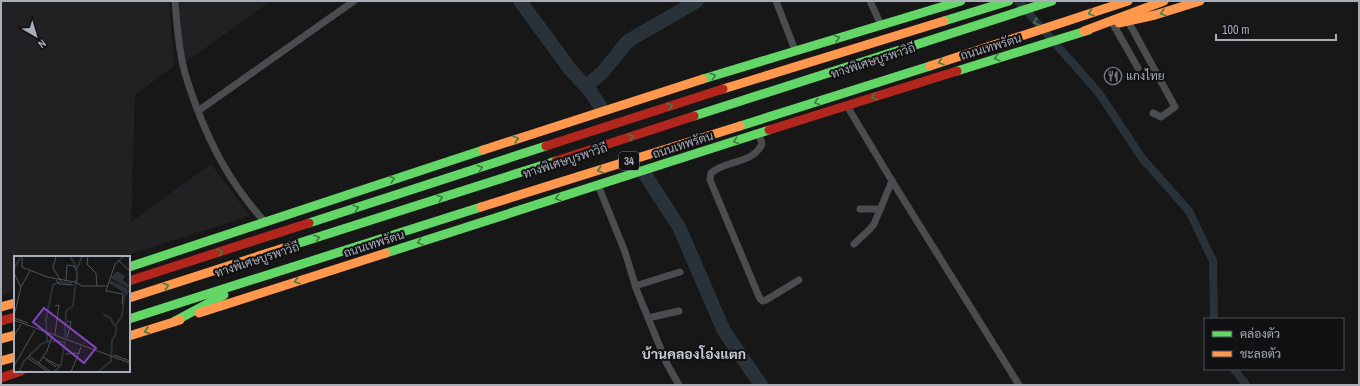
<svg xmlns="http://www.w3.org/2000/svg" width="1360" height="386" font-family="'Archivo Narrow',Sarabun,sans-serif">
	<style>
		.built { fill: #212123 }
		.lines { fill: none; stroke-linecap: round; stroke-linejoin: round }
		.canal { stroke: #2a3239; stroke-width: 8 }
		.river { stroke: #2a3239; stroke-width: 14 }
		.street { stroke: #4b4c50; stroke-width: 7 }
		.fast { stroke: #63d668; stroke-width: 9 }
		.slow { stroke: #ff974d; stroke-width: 9 }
		.jam { stroke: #b3261e; stroke-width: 9 }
		.oneway { stroke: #3e7d42 }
		.labels { text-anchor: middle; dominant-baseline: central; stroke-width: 4; stroke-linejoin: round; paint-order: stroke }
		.shield { fill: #111113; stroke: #7b7e86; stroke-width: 1 }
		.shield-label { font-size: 11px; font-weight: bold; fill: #a8adb8 }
		.street-label { font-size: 12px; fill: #a8adb8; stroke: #111113 }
		.poi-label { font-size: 12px; fill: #a8adb8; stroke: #111113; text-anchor: start }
		.quarter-label { font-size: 14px; font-weight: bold; fill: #c9ccd4; stroke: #111113 }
		.inset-river { fill: none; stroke: #2a3239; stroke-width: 2 }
		.inset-road { fill: none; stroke: #515357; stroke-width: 1 }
		.view { fill: #8446be; fill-opacity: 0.15; stroke: #8446be; stroke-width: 2 }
		.inset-edge { fill: none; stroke: #a8adb8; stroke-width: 2 }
	</style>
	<rect width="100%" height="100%" fill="#171717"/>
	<!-- built -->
	<g class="built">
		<polygon points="1,1 169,1 174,66 135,95 131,222 211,164 250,216 121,257 15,257 15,291 1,296"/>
		<polygon points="179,1 271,1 184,63"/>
	</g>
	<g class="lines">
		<!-- canal -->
		<g class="canal">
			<polyline points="1018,1 1099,93 1142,158 1189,211 1213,261 1214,319"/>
			<polyline points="1234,369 1246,385"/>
		</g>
		<!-- river -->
		<g class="river">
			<polyline points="520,1 570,69 590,91 600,106"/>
			<polyline points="586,86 602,73 628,41 697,1"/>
			<polyline points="646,176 679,227 724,331 761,385"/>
		</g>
		<!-- street -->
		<g class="street">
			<path d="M175,1C177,22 178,44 183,65C186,79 191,92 196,106C213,151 232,185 264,221"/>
			<polyline points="776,1 795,50"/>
			<polyline points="870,1 881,25"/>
			<polyline points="1128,21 1175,107 1161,117 1153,113"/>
			<polyline points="1113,24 1138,68"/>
			<polyline points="847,106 892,181 1019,385"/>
			<polyline points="198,111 354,1"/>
			<path d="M759,134L762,144C753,164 726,160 711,173L710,180L760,299L763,301L766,300L799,280"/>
			<polyline points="598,185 625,252 637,291 667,364 679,385"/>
			<polyline points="860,209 880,209"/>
			<polyline points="854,244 870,229 874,224 892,181"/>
			<polyline points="635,286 680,272"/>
			<polyline points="648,318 679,311"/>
		</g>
		<!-- fast -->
		<g class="fast">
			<polyline points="944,21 1009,1"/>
			<polyline points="957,71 1089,30"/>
			<polyline points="703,79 961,1"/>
			<polyline points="694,116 1052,1"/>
			<polyline points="740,126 930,66"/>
			<polyline points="309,223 546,146"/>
			<polyline points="293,245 556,161"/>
			<polyline points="386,253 769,130"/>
			<polyline points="129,267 483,150"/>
			<polyline points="129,319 481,207"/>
			<polyline points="175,321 224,295"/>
		</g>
		<!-- slow -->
		<g class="slow">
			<polyline points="1119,23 1155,15 1200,1"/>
			<polyline points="1084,31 1164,1"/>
			<polyline points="930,66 1128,1"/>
			<polyline points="723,89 944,21"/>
			<polyline points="483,150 703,79"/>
			<polyline points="481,207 740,126"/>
			<polyline points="129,298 293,245"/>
			<polyline points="1,307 15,303"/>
			<polyline points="199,313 386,253"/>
			<polyline points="129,336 180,320"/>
			<polyline points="1,339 15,335"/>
			<polyline points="1,361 15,357"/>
		</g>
		<!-- jam -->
		<g class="jam">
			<polyline points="769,130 957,71"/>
			<polyline points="546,146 723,89"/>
			<polyline points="556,161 694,116"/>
			<polyline points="129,281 309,223"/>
			<polyline points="1,321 15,317"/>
			<polyline points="1,378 21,371"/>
		</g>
	</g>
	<!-- one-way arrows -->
	<defs><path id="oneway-chevron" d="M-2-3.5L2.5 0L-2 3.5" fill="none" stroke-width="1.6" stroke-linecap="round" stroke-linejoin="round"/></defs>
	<g class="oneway">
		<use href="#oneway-chevron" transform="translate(1091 13) rotate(162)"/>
		<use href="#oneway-chevron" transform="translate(1163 13) rotate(163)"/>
		<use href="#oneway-chevron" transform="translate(1036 22) rotate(162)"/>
		<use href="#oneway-chevron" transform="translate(837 38) rotate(-16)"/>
		<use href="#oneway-chevron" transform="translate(997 58) rotate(163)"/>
		<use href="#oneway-chevron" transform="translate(941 62) rotate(162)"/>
		<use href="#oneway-chevron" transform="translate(713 76) rotate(-18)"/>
		<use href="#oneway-chevron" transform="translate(874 97) rotate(162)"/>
		<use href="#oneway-chevron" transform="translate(817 102) rotate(163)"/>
		<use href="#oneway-chevron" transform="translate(670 106) rotate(-18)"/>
		<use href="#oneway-chevron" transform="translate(631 137) rotate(-18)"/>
		<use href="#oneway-chevron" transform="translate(516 139) rotate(-18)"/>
		<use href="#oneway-chevron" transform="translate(736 141) rotate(162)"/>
		<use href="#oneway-chevron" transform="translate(480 168) rotate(-18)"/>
		<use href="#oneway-chevron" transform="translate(600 170) rotate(163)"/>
		<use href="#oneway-chevron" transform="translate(392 179) rotate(-18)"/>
		<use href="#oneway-chevron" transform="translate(440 198) rotate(-18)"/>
		<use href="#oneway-chevron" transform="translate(558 198) rotate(162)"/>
		<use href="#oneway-chevron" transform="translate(356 208) rotate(-18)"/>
		<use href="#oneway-chevron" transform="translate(317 238) rotate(-18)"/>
		<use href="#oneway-chevron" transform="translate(420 242) rotate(162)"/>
		<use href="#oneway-chevron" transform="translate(220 252) rotate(-18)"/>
		<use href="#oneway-chevron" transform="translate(297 281) rotate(162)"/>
		<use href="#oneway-chevron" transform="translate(166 286) rotate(-18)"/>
		<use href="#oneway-chevron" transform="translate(147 331) rotate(162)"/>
	</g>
	<!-- icons -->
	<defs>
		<symbol id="restaurant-ring" viewBox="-11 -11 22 22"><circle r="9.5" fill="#111113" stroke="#757880" stroke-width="1.5"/><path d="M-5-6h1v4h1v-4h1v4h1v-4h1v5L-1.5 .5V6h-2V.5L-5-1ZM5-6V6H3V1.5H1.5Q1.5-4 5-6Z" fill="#757880"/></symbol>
	</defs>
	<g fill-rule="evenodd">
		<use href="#restaurant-ring" x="1103" y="66" width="20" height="20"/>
	</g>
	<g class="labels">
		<!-- shield labels -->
		<rect class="shield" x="619" y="152" width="20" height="18" rx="3"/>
		<g class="shield-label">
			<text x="629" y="161">34</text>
		</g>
		<!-- street labels -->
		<g class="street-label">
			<text transform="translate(991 47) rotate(-17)">ถนนเทพรัตน</text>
			<text transform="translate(873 61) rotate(-18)">ทางพิเศษบูรพาวิถี</text>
			<text transform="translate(683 145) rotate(-18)">ถนนเทพรัตน</text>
			<text transform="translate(565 161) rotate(-18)">ทางพิเศษบูรพาวิถี</text>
			<text transform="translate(374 244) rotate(-18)">ถนนเทพรัตน</text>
			<text transform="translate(257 260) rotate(-18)">ทางพิเศษบูรพาวิถี</text>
		</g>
		<!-- poi labels -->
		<g class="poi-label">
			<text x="1126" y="76">แกงไทย</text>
		</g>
		<!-- quarter labels -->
		<g class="quarter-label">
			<text x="694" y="354">บ้านคลองโอ่งแตก</text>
		</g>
	</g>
	<!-- overview -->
	<g transform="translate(14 256)">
		<rect width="116" height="116" fill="#171717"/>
		<path d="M103,15L111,20L109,24L115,29L114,32L97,22ZM97,24L114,33L112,38L95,27Z" fill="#2a3239"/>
		<path class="inset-river" d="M56,0L63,12M0,13L7,0M63,13L68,0M89,58L96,62L101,70M51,81L52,55L59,50L62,24M33,85L32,63L39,29L45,26L58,27M5,116L10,105L27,88L35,85L51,86M40,116L47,109L51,85M84,116L97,105L98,84L102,78V69L108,60L110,41L116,33"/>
		<path class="inset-road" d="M8,0V11L33,21L61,26L68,30H93M42,0L39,12L47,25M74,0L73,8L82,17L83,30M104,4L116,15M0,17L7,31M42,24L45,28L59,29M52,25L53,9L60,10L63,15V26M108,48L109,38L92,35L101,8L110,0M41,50L45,49L41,78M0,60L7,31L16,15M0,62L14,67M0,64L116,107M0,80L7,68M53,82L57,66L53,65M51,98L66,97M100,99L116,105M15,100L37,116M29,101L45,110M14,102L34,116M32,104L42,111M24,108L33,95L38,80M0,110L21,74M57,116L67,91"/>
		<path class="view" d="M30,52L82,92L70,107L19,66Z"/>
		<rect width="116" height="116" class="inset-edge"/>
	</g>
	<!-- border -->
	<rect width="1360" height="386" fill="none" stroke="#a8adb8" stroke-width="4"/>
	<!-- legend -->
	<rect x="1204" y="318" width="140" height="52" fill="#111113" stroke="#4d4f55"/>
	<rect x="1212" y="331" width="20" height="6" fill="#63d668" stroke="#4d4f55"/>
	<text x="1240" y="338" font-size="12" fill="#a8adb8">คล่องตัว</text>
	<rect x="1212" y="351" width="20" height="6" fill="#ff974d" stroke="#4d4f55"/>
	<text x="1240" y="358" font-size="12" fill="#a8adb8">ชะลอตัว</text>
	<!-- north arrow -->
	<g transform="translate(36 36) rotate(142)" stroke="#111113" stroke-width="3" paint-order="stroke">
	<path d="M0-3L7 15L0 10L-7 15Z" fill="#a8adb8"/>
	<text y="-6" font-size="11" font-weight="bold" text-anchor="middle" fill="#a8adb8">N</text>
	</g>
	<!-- scale -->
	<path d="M1216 34v6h120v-6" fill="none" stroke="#a8adb8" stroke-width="2"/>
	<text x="1222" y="34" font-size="12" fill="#a8adb8" stroke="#111113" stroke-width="3" paint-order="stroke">100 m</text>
</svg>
